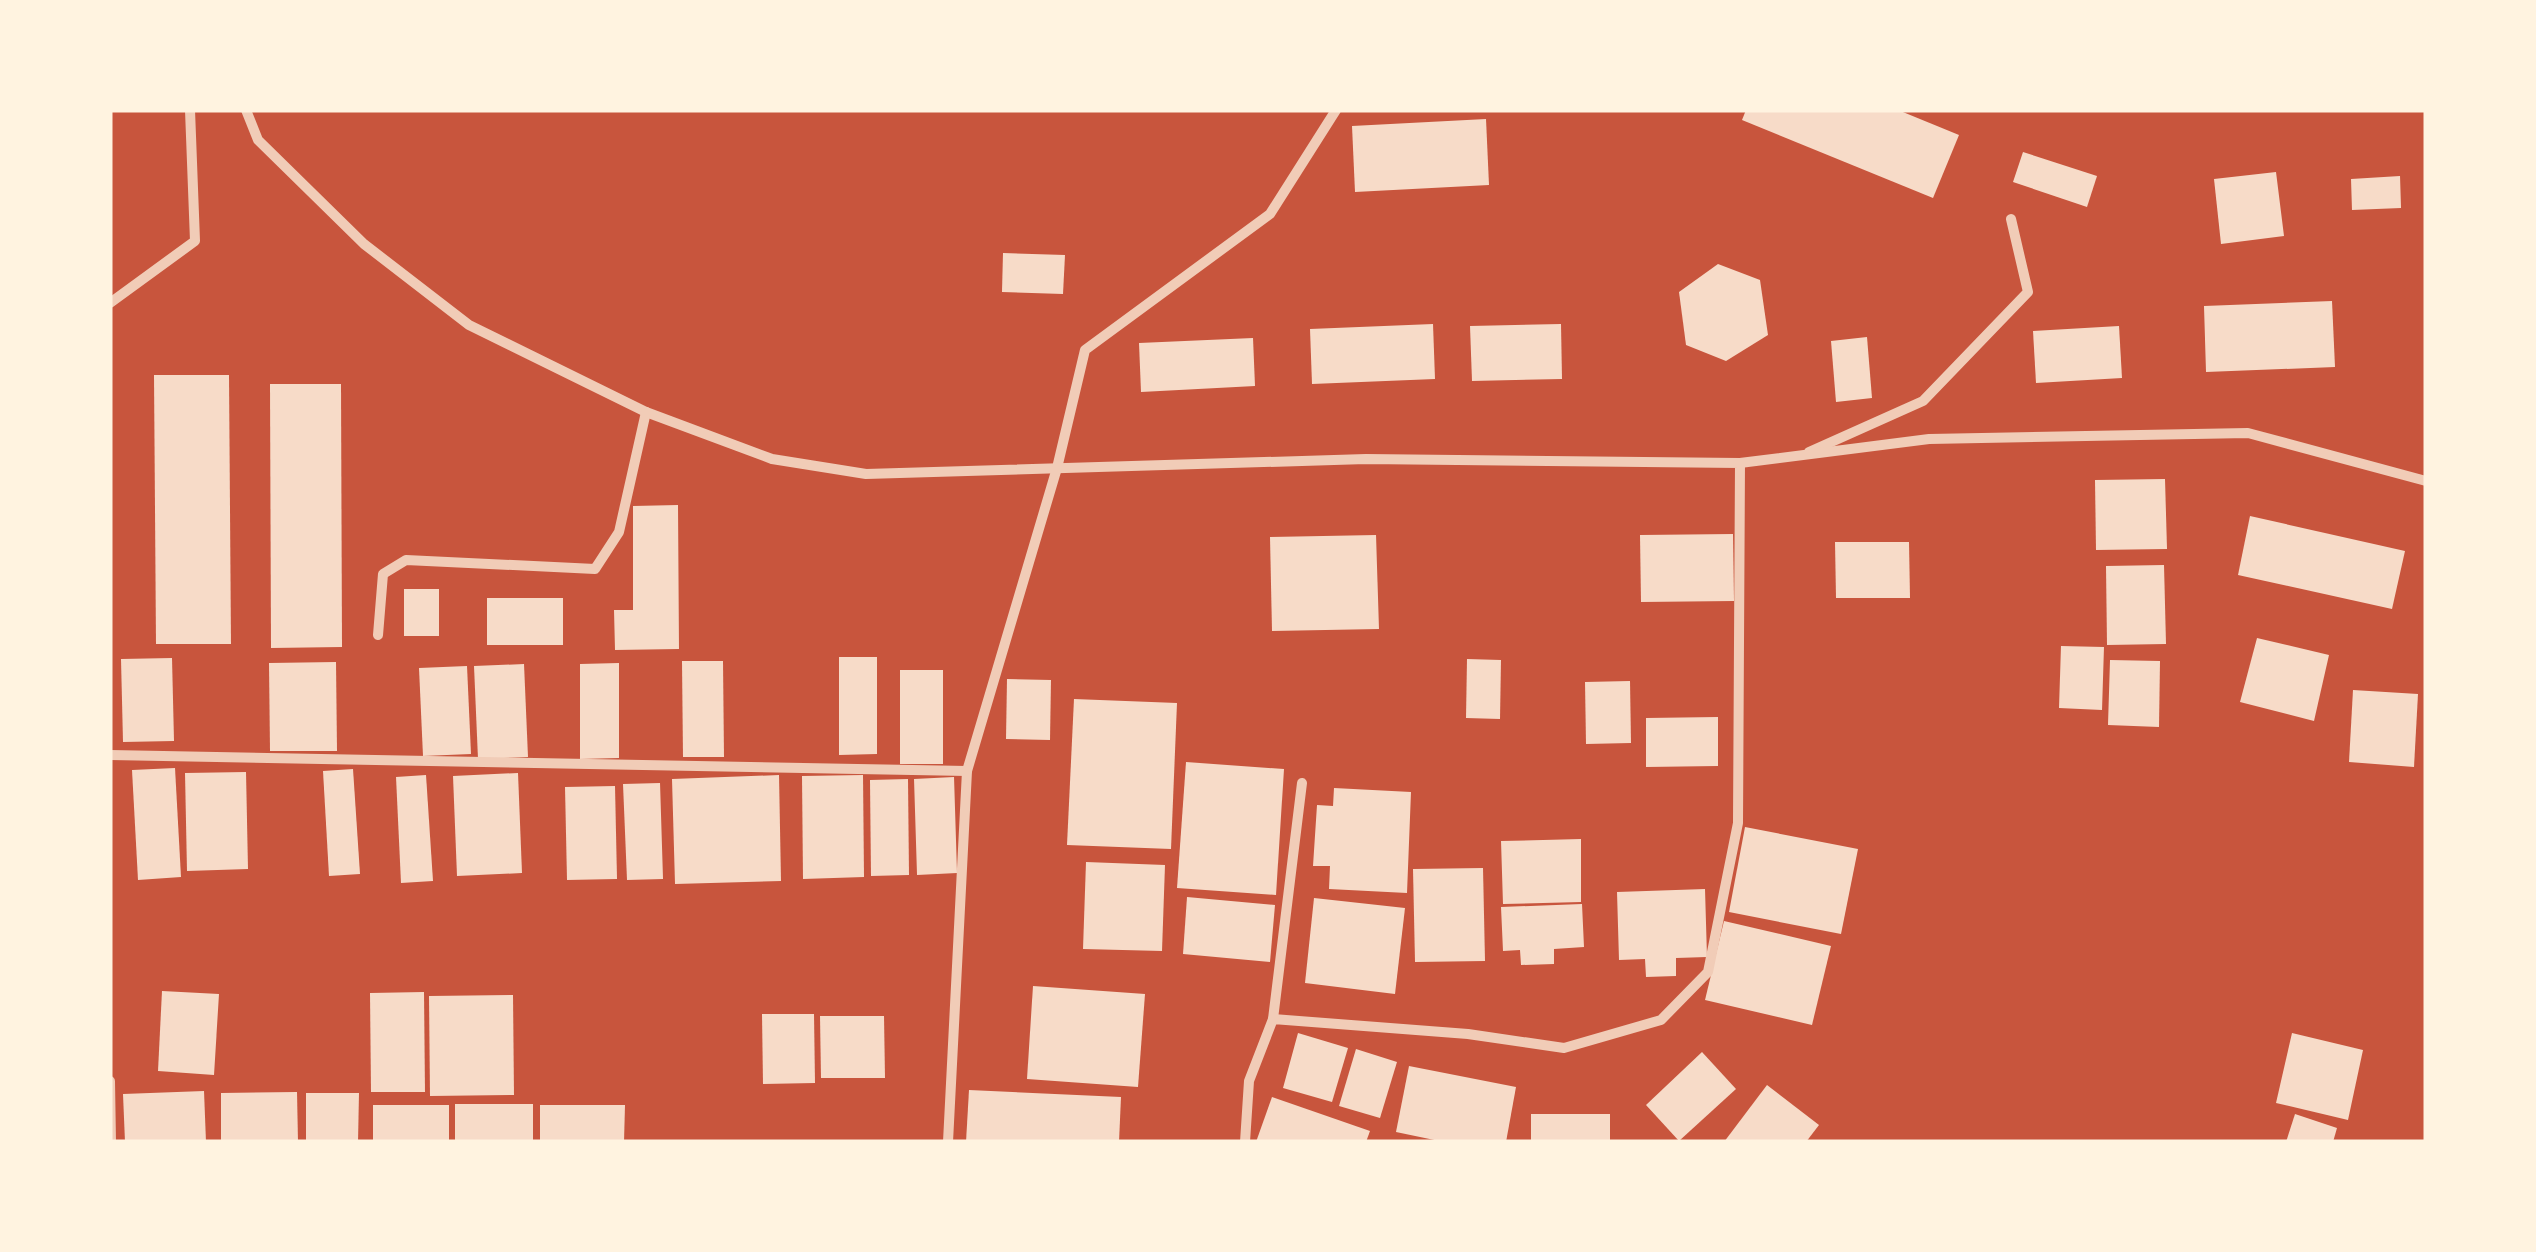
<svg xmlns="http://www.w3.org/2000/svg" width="2536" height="1252" font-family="'Varela Round',sans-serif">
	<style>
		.building { fill: #f7dbc8 }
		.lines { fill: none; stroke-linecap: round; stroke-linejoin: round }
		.minor { stroke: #f1ccb7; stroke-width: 10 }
	</style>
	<rect width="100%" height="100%" fill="#c8553d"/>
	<!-- building -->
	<g class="building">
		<polygon points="1746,110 1898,110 1959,135 1933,198 1742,120"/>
		<polygon points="1486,119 1489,185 1355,192 1352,126"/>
		<polygon points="2023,152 2097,176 2087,207 2013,182"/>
		<polygon points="2276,172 2284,236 2221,244 2214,179"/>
		<polygon points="2400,176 2401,208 2352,210 2351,179"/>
		<polygon points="1003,253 1065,255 1063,294 1002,292"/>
		<polygon points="1718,264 1760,280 1768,335 1726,361 1686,345 1679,292"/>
		<polygon points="2332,301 2335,367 2206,372 2204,306"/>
		<polygon points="1433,324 1435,379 1312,384 1310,329"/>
		<polygon points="1561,324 1562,379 1472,381 1470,326"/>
		<polygon points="2119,326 2122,378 2036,383 2033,331"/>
		<polygon points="1867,337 1872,398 1836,402 1831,341"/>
		<polygon points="1253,338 1255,386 1141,392 1139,343"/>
		<polygon points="154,375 229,375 231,644 156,644"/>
		<polygon points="270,384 341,384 342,647 271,648"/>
		<polygon points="2165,479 2167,549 2096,550 2095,480"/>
		<polygon points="678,505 679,649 615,650 614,610 633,610 633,506"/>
		<polygon points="2250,516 2405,551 2392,609 2238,575"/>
		<polygon points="1733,534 1734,601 1641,602 1640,535"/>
		<polygon points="1376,535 1379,629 1272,631 1270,537"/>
		<polygon points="1835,542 1909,542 1910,598 1836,598"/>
		<polygon points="2164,565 2166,644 2107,645 2106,566"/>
		<rect x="404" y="589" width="35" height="47"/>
		<rect x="487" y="598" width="76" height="47"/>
		<polygon points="2257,638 2329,655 2314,721 2240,702"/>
		<polygon points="2061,646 2104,647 2102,710 2059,708"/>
		<polygon points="839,657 877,657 877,754 839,755"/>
		<polygon points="172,658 174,741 123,742 121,659"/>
		<polygon points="1467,659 1501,660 1500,719 1466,718"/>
		<polygon points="2110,660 2160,661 2159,727 2108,725"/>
		<polygon points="682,661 723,661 724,757 683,757"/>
		<polygon points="336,662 337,751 270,751 269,663"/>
		<polygon points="619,663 619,758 580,759 580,664"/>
		<polygon points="524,664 528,757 478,759 474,666"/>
		<polygon points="467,666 471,754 423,756 419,668"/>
		<rect x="900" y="670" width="43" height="94"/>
		<polygon points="1007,679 1051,680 1050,740 1006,739"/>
		<polygon points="1630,681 1631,743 1586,744 1585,682"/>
		<polygon points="2353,690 2418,694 2414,767 2349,762"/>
		<polygon points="1074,699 1177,703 1171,849 1067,845"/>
		<polygon points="1718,717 1718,766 1646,767 1646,718"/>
		<polygon points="1186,762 1284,769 1276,895 1177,888"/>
		<polygon points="175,768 181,877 138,880 132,770"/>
		<polygon points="353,769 360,874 329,876 323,771"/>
		<polygon points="246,772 248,869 187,871 185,773"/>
		<polygon points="518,773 522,873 457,876 453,776"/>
		<polygon points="426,775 433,881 401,883 396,777"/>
		<polygon points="779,775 781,881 675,884 672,779"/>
		<polygon points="863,775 864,877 803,879 802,776"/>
		<polygon points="954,777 957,873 917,875 914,779"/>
		<polygon points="908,779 909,875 871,876 870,780"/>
		<polygon points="660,783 663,879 627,880 623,784"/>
		<polygon points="615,786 617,879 567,880 565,787"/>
		<polygon points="1334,788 1411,792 1407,893 1329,889 1330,866 1313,866 1317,805 1333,806"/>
		<polygon points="1745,827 1858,849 1841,934 1729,912"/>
		<polygon points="1581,839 1581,902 1503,904 1501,841"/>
		<polygon points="1086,862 1165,865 1162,951 1083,949"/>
		<polygon points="1483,868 1485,961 1415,962 1413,869"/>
		<polygon points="1705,889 1707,957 1676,958 1676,976 1646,977 1645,959 1619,960 1617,892"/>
		<polygon points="1187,897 1275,905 1270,962 1183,954"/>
		<polygon points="1314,898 1405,908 1395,994 1305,983"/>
		<polygon points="1582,904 1584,947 1554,949 1554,964 1521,965 1520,950 1503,951 1501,907"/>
		<polygon points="1724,921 1831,946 1812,1025 1705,1000"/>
		<polygon points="1033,986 1145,994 1138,1087 1027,1079"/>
		<polygon points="162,991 219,994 214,1075 158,1071"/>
		<polygon points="424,992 425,1092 371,1092 370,993"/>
		<polygon points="513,995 514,1095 430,1096 429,996"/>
		<polygon points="762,1014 814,1014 815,1083 763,1084"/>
		<polygon points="820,1016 884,1016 885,1078 821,1078"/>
		<polygon points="1298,1033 1348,1048 1332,1102 1283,1088"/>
		<polygon points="2292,1033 2363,1050 2348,1120 2276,1103"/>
		<polygon points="1356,1049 1397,1062 1380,1118 1339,1106"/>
		<polygon points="1702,1052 1736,1089 1679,1141 1646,1105"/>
		<polygon points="1409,1066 1516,1087 1506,1142 1444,1142 1396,1132"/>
		<polygon points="1767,1085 1819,1125 1806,1142 1724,1142"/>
		<polygon points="969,1090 1121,1097 1119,1142 966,1142"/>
		<polygon points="204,1091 206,1142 125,1142 123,1094"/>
		<polygon points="297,1092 298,1142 221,1142 221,1093"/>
		<polygon points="306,1093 359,1093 358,1142 306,1142"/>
		<polygon points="1272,1097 1370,1131 1366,1142 1256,1142"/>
		<rect x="455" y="1104" width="78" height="38"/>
		<rect x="373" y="1105" width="76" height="37"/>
		<polygon points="540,1105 625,1105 624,1142 540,1142"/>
		<rect x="1531" y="1114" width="79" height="28"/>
		<polygon points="2295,1114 2337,1128 2333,1142 2286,1142"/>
	</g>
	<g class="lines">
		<!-- minor -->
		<g class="minor">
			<polyline points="246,110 258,140 364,244 469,325 646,412 772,459 866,474 1366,459 1740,463 1738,823 1708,972 1661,1020 1564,1048 1468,1034 1273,1019 1249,1081 1245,1142"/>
			<polyline points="110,303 195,241 190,110"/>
			<polyline points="1809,452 1923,401 2028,292 2011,219"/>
			<polyline points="1740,463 1929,439 2248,433 2426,481"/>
			<polyline points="378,635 383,574 406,560 595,569 619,532 646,412"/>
			<polyline points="110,755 967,771"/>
			<polyline points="1273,1019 1302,783"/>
			<polyline points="110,1081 111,1142"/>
			<polyline points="948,1142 967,771 1057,468 1085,350 1270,214 1336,110"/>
		</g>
	</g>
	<!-- border -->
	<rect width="2536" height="1252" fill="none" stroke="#fff3e0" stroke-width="225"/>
</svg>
